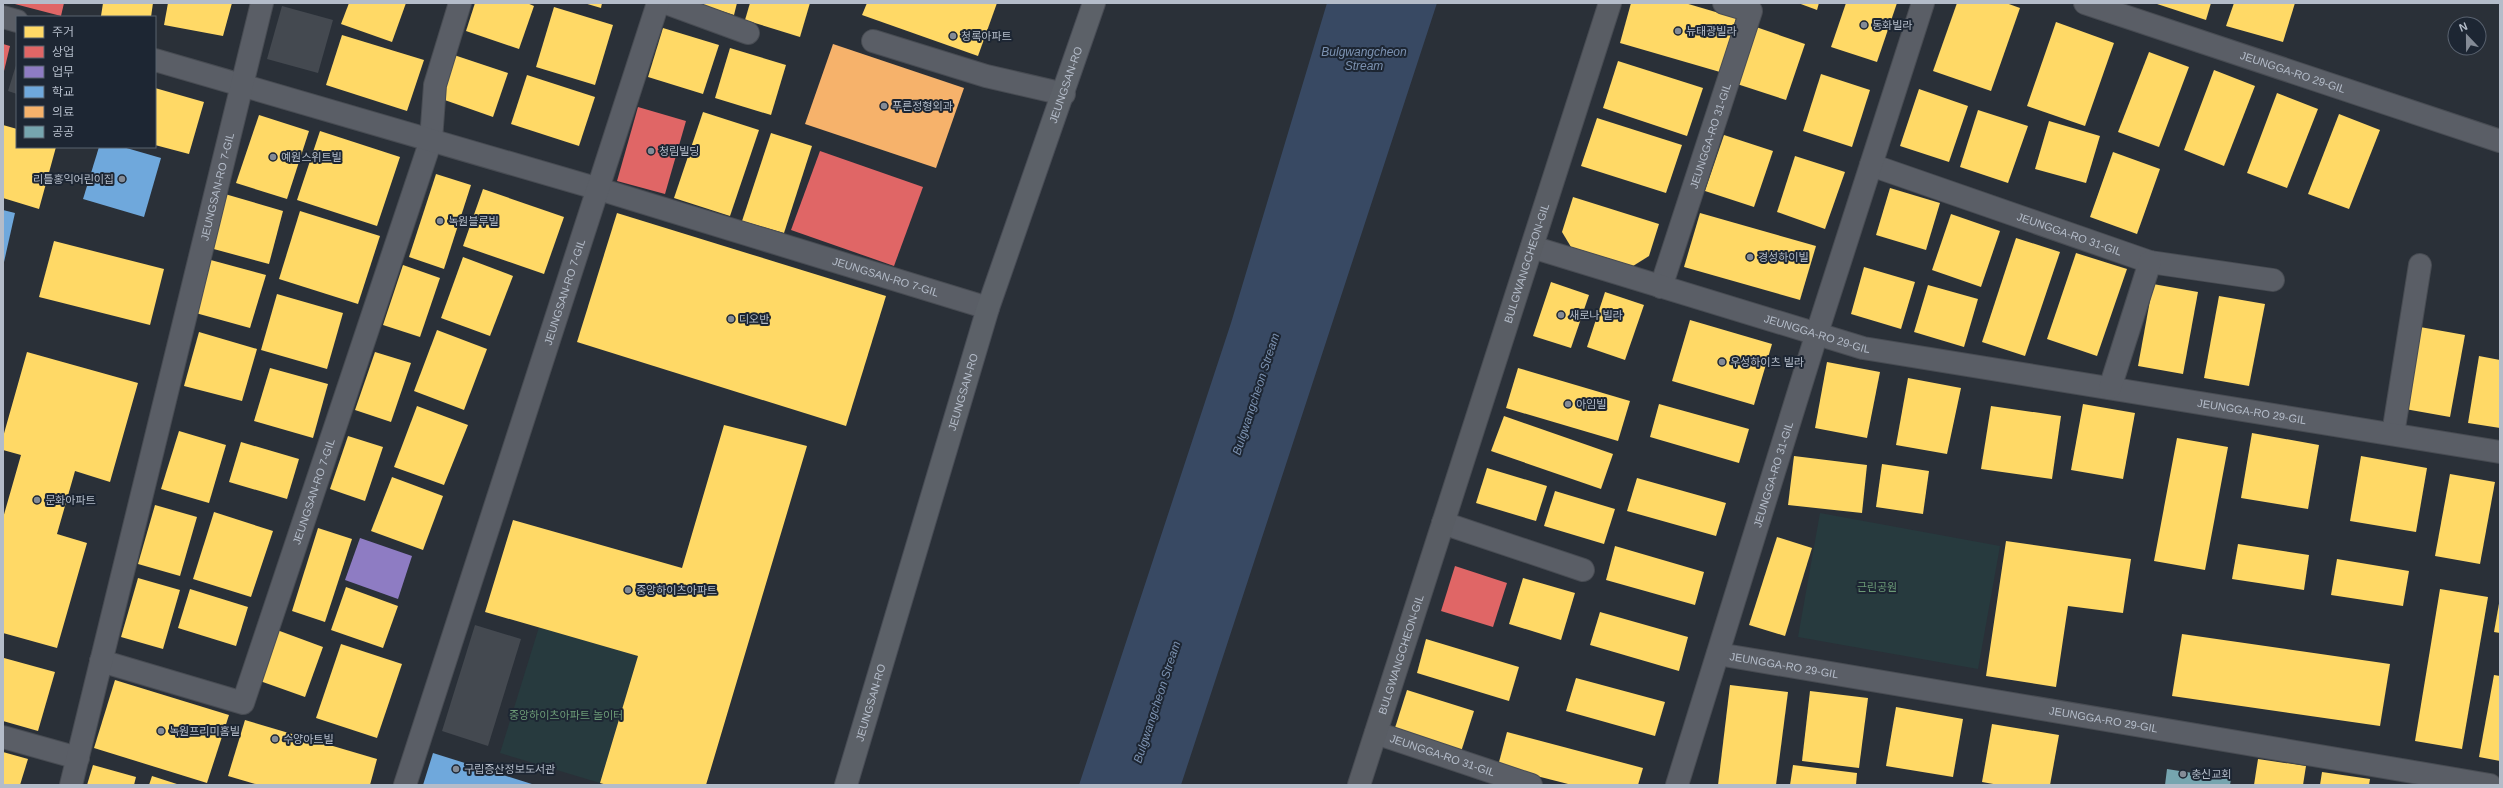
<svg xmlns="http://www.w3.org/2000/svg" width="2503" height="788" font-family="Arial,'Noto Sans KR',sans-serif">
	<style>
		.green { fill: #273a3e }
		.water { fill: #384963 }
		.homes { fill: #ffd966 }
		.shops { fill: #e06666 }
		.offices { fill: #8e7cc3 }
		.schools { fill: #6fa8dc }
		.health { fill: #f6b26b }
		.public { fill: #76a5af }
		.building { fill: #444950 }
		.lines { fill: none; stroke-linecap: round; stroke-linejoin: round }
		.lane-casing { stroke: #484c53; stroke-width: 24 }
		.street-casing { stroke: #484c53; stroke-width: 24 }
		.secondary-casing { stroke: #484c53; stroke-width: 24 }
		.primary-casing { stroke: #484c55; stroke-width: 24 }
		.lane { stroke: #5a5e66; stroke-width: 22 }
		.street { stroke: #5a5e66; stroke-width: 22 }
		.secondary { stroke: #595d64; stroke-width: 22 }
		.primary { stroke: #5c6168; stroke-width: 22 }
		.poi-dot { fill: #848b96; stroke: #1d2633; stroke-width: 1.5 }
		.labels { text-anchor: middle; dominant-baseline: central; stroke-width: 4; stroke-linejoin: round; paint-order: stroke }
		.poi-label { font-size: 11px; fill: #b4bcc9; stroke: #1d2633; text-anchor: start }
		.street-label { font-size: 11px; fill: #b4bcc9; stroke: #1d2633 }
		.park-label { font-size: 11px; fill: #6b9a76; stroke: #1d2633 }
		.water-label { font-size: 12px; font-style: italic; fill: #7c92b1; stroke: #1d2633 }
	</style>
	<rect width="100%" height="100%" fill="#2a3038"/>
	<!-- green -->
	<g class="green">
		<polygon points="1820,513 2000,546 1978,669 1798,637"/>
		<polygon points="539,627 638,656 600,783 500,753"/>
	</g>
	<!-- water -->
	<polygon class="water" points="1327,3 1437,3 1181,785 1079,785 1231,323"/>
	<!-- homes -->
	<g class="homes">
		<polygon points="103,3 153,3 151,17 101,16"/>
		<polygon points="168,3 232,3 223,36 164,25"/>
		<polygon points="349,3 406,3 392,42 341,24"/>
		<polygon points="475,3 527,3 534,6 519,49 466,31"/>
		<polygon points="584,3 602,3 601,8"/>
		<polygon points="696,3 737,3 734,15"/>
		<polygon points="750,3 810,3 800,37 745,20"/>
		<polygon points="867,3 997,3 978,56 862,15"/>
		<polygon points="1631,3 1685,3 1736,18 1720,72 1620,43"/>
		<polygon points="1798,3 1819,3 1817,10"/>
		<polygon points="1846,3 1897,3 1877,62 1831,47"/>
		<polygon points="1957,3 2006,3 2020,8 1991,91 1933,71"/>
		<polygon points="2154,3 2211,3 2206,20"/>
		<polygon points="2234,3 2295,3 2283,42 2226,26"/>
		<polygon points="554,7 613,25 595,85 536,67"/>
		<polygon points="2056,22 2114,43 2085,126 2027,106"/>
		<polygon points="1756,27 1805,44 1786,100 1737,84"/>
		<polygon points="663,28 719,45 703,94 648,77"/>
		<polygon points="342,35 424,60 407,111 326,85"/>
		<polygon points="730,48 786,65 771,115 715,98"/>
		<polygon points="2149,52 2189,67 2159,147 2118,132"/>
		<polygon points="454,55 508,73 493,117 439,98"/>
		<polygon points="1618,61 1703,88 1687,136 1603,108"/>
		<polygon points="2214,70 2255,86 2224,166 2184,150"/>
		<polygon points="1821,74 1870,90 1852,147 1803,131"/>
		<polygon points="527,75 595,97 579,146 511,124"/>
		<polygon points="155,88 204,102 189,154 155,145"/>
		<polygon points="1919,89 1968,106 1949,162 1900,146"/>
		<polygon points="2277,93 2318,109 2287,188 2247,173"/>
		<polygon points="1978,110 2028,126 2008,183 1960,167"/>
		<polygon points="703,112 759,130 730,216 674,198"/>
		<polygon points="2339,114 2380,130 2349,209 2308,194"/>
		<polygon points="259,115 309,131 287,199 236,183"/>
		<polygon points="1597,118 1682,145 1666,193 1581,166"/>
		<polygon points="2049,121 2100,136 2086,183 2035,169"/>
		<polygon points="3,125 17,129 17,147 56,147 39,209 3,198"/>
		<polygon points="320,131 400,157 377,226 297,200"/>
		<polygon points="771,133 812,146 784,233 742,221"/>
		<polygon points="1724,135 1773,151 1754,207 1705,191"/>
		<polygon points="2113,152 2160,169 2137,234 2090,217"/>
		<polygon points="1795,156 1845,172 1825,229 1777,212"/>
		<polygon points="436,174 471,185 444,269 409,257"/>
		<polygon points="1890,188 1940,203 1926,250 1876,235"/>
		<polygon points="483,189 564,217 544,274 463,246"/>
		<polygon points="225,194 283,211 269,264 210,248"/>
		<polygon points="1573,197 1659,224 1649,256 1633,266 1571,247 1562,232"/>
		<polygon points="300,211 380,236 358,304 279,279"/>
		<polygon points="617,213 886,296 846,426 577,342"/>
		<polygon points="1700,213 1816,246 1800,300 1684,267"/>
		<polygon points="1951,214 2000,231 1981,287 1932,270"/>
		<polygon points="2016,238 2060,252 2025,356 1982,342"/>
		<polygon points="54,241 164,269 150,325 39,297"/>
		<polygon points="2076,253 2127,269 2097,356 2047,339"/>
		<polygon points="463,257 513,276 490,336 441,318"/>
		<polygon points="207,259 266,275 250,328 192,312"/>
		<polygon points="403,265 440,278 420,337 383,325"/>
		<polygon points="1864,267 1915,282 1901,329 1851,314"/>
		<polygon points="1551,282 1589,295 1571,348 1533,336"/>
		<polygon points="2153,284 2198,292 2183,374 2138,366"/>
		<polygon points="1928,285 1978,299 1964,347 1914,332"/>
		<polygon points="1605,292 1644,305 1625,360 1587,347"/>
		<polygon points="277,294 343,313 327,369 261,350"/>
		<polygon points="2219,296 2265,304 2249,386 2204,378"/>
		<polygon points="1690,320 1772,344 1754,405 1672,381"/>
		<polygon points="2420,327 2465,335 2450,417 2405,409"/>
		<polygon points="437,330 487,349 464,410 414,391"/>
		<polygon points="199,332 257,349 242,401 184,386"/>
		<polygon points="27,352 138,383 110,482 75,471 57,534 87,543 57,648 3,633 3,518 21,455 3,450 3,437"/>
		<polygon points="375,352 411,363 391,422 355,410"/>
		<polygon points="2479,356 2500,360 2500,428 2468,423"/>
		<polygon points="1827,362 1880,372 1867,438 1815,428"/>
		<polygon points="270,368 328,384 313,438 254,421"/>
		<polygon points="1518,368 1630,401 1618,441 1506,408"/>
		<polygon points="1908,378 1961,388 1947,454 1896,445"/>
		<polygon points="1659,404 1749,429 1739,463 1650,437"/>
		<polygon points="2083,404 2135,413 2123,479 2071,470"/>
		<polygon points="417,406 468,425 444,485 394,467"/>
		<polygon points="1991,406 2061,416 2052,479 1981,469"/>
		<polygon points="1504,416 1613,454 1601,489 1491,451"/>
		<polygon points="724,425 807,446 706,785 607,785 600,783 638,656 485,612 513,520 682,568"/>
		<polygon points="179,431 226,445 209,503 161,489"/>
		<polygon points="2252,433 2319,445 2308,509 2241,498"/>
		<polygon points="348,436 383,447 365,501 330,489"/>
		<polygon points="2177,438 2228,447 2205,570 2154,561"/>
		<polygon points="241,442 299,459 287,499 229,482"/>
		<polygon points="1794,456 1867,465 1862,513 1788,505"/>
		<polygon points="2361,456 2427,468 2416,532 2350,521"/>
		<polygon points="1882,464 1929,471 1923,514 1876,507"/>
		<polygon points="1487,468 1547,486 1536,521 1476,503"/>
		<polygon points="2450,474 2495,482 2480,564 2435,556"/>
		<polygon points="392,477 443,496 423,550 371,531"/>
		<polygon points="1637,478 1726,503 1716,536 1627,511"/>
		<polygon points="1555,491 1615,509 1604,544 1544,526"/>
		<polygon points="155,505 197,517 180,576 138,564"/>
		<polygon points="214,512 273,531 251,597 193,579"/>
		<polygon points="318,528 352,539 325,622 292,611"/>
		<polygon points="1777,537 1812,548 1785,636 1749,625"/>
		<polygon points="2006,541 2131,559 2123,613 2068,606 2056,687 1986,676"/>
		<polygon points="2238,544 2309,555 2304,590 2232,579"/>
		<polygon points="1615,546 1704,572 1695,605 1606,580"/>
		<polygon points="2337,559 2409,571 2403,606 2331,595"/>
		<polygon points="138,578 180,590 163,649 121,637"/>
		<polygon points="1523,578 1575,593 1561,640 1509,624"/>
		<polygon points="346,587 398,606 383,648 331,630"/>
		<polygon points="190,589 248,607 236,646 178,628"/>
		<polygon points="2440,589 2488,597 2462,749 2415,741"/>
		<polygon points="2500,598 2500,633 2494,632"/>
		<polygon points="1600,612 1688,637 1679,671 1590,645"/>
		<polygon points="277,630 323,647 305,697 260,681"/>
		<polygon points="2182,634 2390,664 2380,726 2172,696"/>
		<polygon points="1426,639 1519,667 1509,701 1417,673"/>
		<polygon points="341,644 402,664 377,738 316,718"/>
		<polygon points="4,658 55,672 38,731 3,721"/>
		<polygon points="2494,675 2500,676 2500,761 2479,757"/>
		<polygon points="1576,678 1665,702 1655,736 1566,711"/>
		<polygon points="115,680 229,715 207,783 94,748"/>
		<polygon points="1730,685 1788,692 1776,785 1718,785"/>
		<polygon points="1407,690 1474,711 1461,752 1394,731"/>
		<polygon points="1810,691 1868,698 1859,768 1802,761"/>
		<polygon points="1896,707 1963,719 1953,777 1886,766"/>
		<polygon points="245,720 377,759 370,785 259,785 228,776"/>
		<polygon points="1992,724 2059,735 2050,785 1999,785 1982,782"/>
		<polygon points="1507,732 1643,768 1638,785 1572,785 1498,766"/>
		<polygon points="3,752 28,759 20,785 3,785"/>
		<polygon points="2258,759 2306,766 2303,785 2254,785"/>
		<polygon points="93,765 136,777 134,785 87,785"/>
		<polygon points="1793,765 1857,773 1856,785 1790,785"/>
		<polygon points="2322,772 2370,779 2369,785 2320,785"/>
		<polygon points="152,776 180,785 149,785"/>
	</g>
	<!-- shops -->
	<g class="shops">
		<polygon points="11,3 64,3 61,16"/>
		<polygon points="3,44 10,46 4,71 3,71"/>
		<polygon points="638,107 686,121 665,194 617,181"/>
		<polygon points="820,151 923,187 894,266 791,230"/>
		<polygon points="1455,566 1507,583 1493,627 1441,611"/>
	</g>
	<!-- offices -->
	<polygon class="offices" points="360,538 412,556 398,599 345,580"/>
	<!-- schools -->
	<g class="schools">
		<polygon points="99,147 123,147 161,158 144,217 83,199"/>
		<polygon points="3,210 15,213 4,262 3,262"/>
		<polygon points="433,753 535,785 423,785"/>
	</g>
	<!-- health -->
	<polygon class="health" points="833,44 964,88 936,168 805,124"/>
	<!-- public -->
	<polygon class="public" points="2167,769 2231,779 2230,785 2165,785"/>
	<!-- building -->
	<g class="building">
		<polygon points="282,6 333,20 318,73 267,59"/>
		<polygon points="17,62 17,94 8,91"/>
		<polygon points="475,625 521,639 488,746 442,731"/>
	</g>
	<g class="lines">
		<defs>
			<g id="lane">
				<polyline points="666,3 748,33"/>
				<polyline points="873,41 986,76 1064,94"/>
				<path id="s1" d="M1661,287L1751,11L1724,3"/>
				<polyline points="2393,434 2420,265"/>
				<polyline points="1443,523 1583,570"/>
				<path id="s2" d="M101,661L243,703L431,140L435,85L460,3"/>
				<polyline points="3,737 78,758"/>
			</g>
			<g id="street">
				<path id="s3" d="M2085,3L2500,141"/>
				<polyline points="3,17 17,21"/>
				<path id="s4" d="M155,60L599,189L988,308"/>
				<path id="s5" d="M1871,165L2150,262L2273,280"/>
				<path id="s6" d="M1532,247L1863,348L2500,452"/>
				<polyline points="2110,388 2150,262"/>
				<path id="s7" d="M1718,654L2490,785"/>
				<path id="s8" d="M1376,733L1531,785"/>
				<path id="s9" d="M71,785L262,3"/>
				<path id="s10" d="M405,785L658,3"/>
				<path id="s11" d="M1677,785L1817,333L1923,3"/>
			</g>
			<g id="secondary">
				<path id="s12" d="M1359,785L1610,3"/>
			</g>
			<g id="primary">
				<path id="s13" d="M846,785L988,308L1094,3"/>
			</g>
		</defs>
		<!-- lane casing -->
		<use href="#lane" class="lane-casing"/>
		<!-- street casing -->
		<use href="#street" class="street-casing"/>
		<!-- secondary casing -->
		<use href="#secondary" class="secondary-casing"/>
		<!-- primary casing -->
		<use href="#primary" class="primary-casing"/>
		<!-- lane -->
		<use href="#lane" class="lane"/>
		<!-- street -->
		<use href="#street" class="street"/>
		<!-- secondary -->
		<use href="#secondary" class="secondary"/>
		<!-- primary -->
		<use href="#primary" class="primary"/>
	</g>
	<!-- markers -->
	<g class="poi-dot">
		<circle cx="1864" cy="25" r="4"/>
		<circle cx="1678" cy="31" r="4"/>
		<circle cx="953" cy="36" r="4"/>
		<circle cx="884" cy="106" r="4"/>
		<circle cx="651" cy="151" r="4"/>
		<circle cx="273" cy="157" r="4"/>
		<circle cx="122" cy="179" r="4"/>
		<circle cx="440" cy="221" r="4"/>
		<circle cx="1750" cy="257" r="4"/>
		<circle cx="1561" cy="315" r="4"/>
		<circle cx="731" cy="319" r="4"/>
		<circle cx="1722" cy="362" r="4"/>
		<circle cx="1568" cy="404" r="4"/>
		<circle cx="37" cy="500" r="4"/>
		<circle cx="628" cy="590" r="4"/>
		<circle cx="161" cy="731" r="4"/>
		<circle cx="275" cy="739" r="4"/>
		<circle cx="456" cy="769" r="4"/>
		<circle cx="2183" cy="774" r="4"/>
	</g>
	<g class="labels">
		<!-- poi labels -->
		<g class="poi-label">
			<text x="1872" y="25">동화빌라</text>
			<text x="1686" y="31">뉴태광빌라</text>
			<text x="961" y="36">청록아파트</text>
			<text x="892" y="106">푸른정형외과</text>
			<text x="659" y="151">청림빌딩</text>
			<text x="281" y="157">예원스위트빌</text>
			<text x="114" y="179" text-anchor="end">리틀홍익어린이집</text>
			<text x="448" y="221">녹원블루빌</text>
			<text x="1758" y="257">경성하이빌</text>
			<text x="1569" y="315">새로나 빌라</text>
			<text x="739" y="319">디오반</text>
			<text x="1730" y="362">우성하이츠 빌라</text>
			<text x="1576" y="404">아임빌</text>
			<text x="45" y="500">문화아파트</text>
			<text x="636" y="590">중앙하이츠아파트</text>
			<text x="169" y="731">녹원프리미홈빌</text>
			<text x="283" y="739">수양아트빌</text>
			<text x="464" y="769">구립증산정보도서관</text>
			<text x="2191" y="774">충신교회</text>
		</g>
		<!-- street labels -->
		<g class="street-label">
			<text stroke="none"><textPath href="#s3" startOffset="219">JEUNGGA-RO 29-GIL</textPath></text>
			<text stroke="none"><textPath href="#s13" startOffset="734">JEUNGSAN-RO</textPath></text>
			<text stroke="none"><textPath href="#s1" startOffset="159">JEUNGGA-RO 31-GIL</textPath></text>
			<text stroke="none"><textPath href="#s9" startOffset="616">JEUNGSAN-RO 7-GIL</textPath></text>
			<text stroke="none"><textPath href="#s5" startOffset="210">JEUNGGA-RO 31-GIL</textPath></text>
			<text stroke="none"><textPath href="#s12" startOffset="548">BULGWANGCHEON-GIL</textPath></text>
			<text stroke="none"><textPath href="#s4" startOffset="762">JEUNGSAN-RO 7-GIL</textPath></text>
			<text stroke="none"><textPath href="#s10" startOffset="518">JEUNGSAN-RO 7-GIL</textPath></text>
			<text stroke="none"><textPath href="#s6" startOffset="298">JEUNGGA-RO 29-GIL</textPath></text>
			<text stroke="none"><textPath href="#s13" startOffset="410">JEUNGSAN-RO</textPath></text>
			<text stroke="none"><textPath href="#s6" startOffset="740">JEUNGGA-RO 29-GIL</textPath></text>
			<text stroke="none"><textPath href="#s11" startOffset="325">JEUNGGA-RO 31-GIL</textPath></text>
			<text stroke="none"><textPath href="#s2" startOffset="371">JEUNGSAN-RO 7-GIL</textPath></text>
			<text stroke="none"><textPath href="#s12" startOffset="137">BULGWANGCHEON-GIL</textPath></text>
			<text stroke="none"><textPath href="#s7" startOffset="67">JEUNGGA-RO 29-GIL</textPath></text>
			<text stroke="none"><textPath href="#s13" startOffset="86">JEUNGSAN-RO</textPath></text>
			<text stroke="none"><textPath href="#s7" startOffset="391">JEUNGGA-RO 29-GIL</textPath></text>
			<text stroke="none"><textPath href="#s8" startOffset="70">JEUNGGA-RO 31-GIL</textPath></text>
		</g>
		<!-- park labels -->
		<g class="park-label">
			<text x="1877" y="587">근린공원</text>
			<text x="566" y="715">중앙하이츠아파트 놀이터</text>
		</g>
		<!-- water labels -->
		<g class="water-label">
			<text x="1364" y="52">Bulgwangcheon<tspan x="1364" dy="14">Stream</tspan></text>
			<text transform="translate(1256 394) rotate(-72)">Bulgwangcheon Stream</text>
			<text transform="translate(1157 702) rotate(-72)">Bulgwangcheon Stream</text>
		</g>
	</g>
	<!-- border -->
	<rect width="2503" height="788" fill="none" stroke="#b4bcc9" stroke-width="8"/>
	<!-- legend -->
	<rect x="16" y="16" width="140" height="132" fill="#1d2633" stroke="#59626f"/>
	<rect x="24" y="26" width="20" height="12" fill="#ffd966" stroke="#59626f"/>
	<text x="52" y="36" font-size="12" fill="#b4bcc9">주거</text>
	<rect x="24" y="46" width="20" height="12" fill="#e06666" stroke="#59626f"/>
	<text x="52" y="56" font-size="12" fill="#b4bcc9">상업</text>
	<rect x="24" y="66" width="20" height="12" fill="#8e7cc3" stroke="#59626f"/>
	<text x="52" y="76" font-size="12" fill="#b4bcc9">업무</text>
	<rect x="24" y="86" width="20" height="12" fill="#6fa8dc" stroke="#59626f"/>
	<text x="52" y="96" font-size="12" fill="#b4bcc9">학교</text>
	<rect x="24" y="106" width="20" height="12" fill="#f6b26b" stroke="#59626f"/>
	<text x="52" y="116" font-size="12" fill="#b4bcc9">의료</text>
	<rect x="24" y="126" width="20" height="12" fill="#76a5af" stroke="#59626f"/>
	<text x="52" y="136" font-size="12" fill="#b4bcc9">공공</text>
	<!-- north arrow -->
	<g transform="translate(2467 36) rotate(338)"><circle r="19" fill="#1d2633" stroke="#59626f"/>
	<path d="M0-3L7 15L0 10L-7 15Z" fill="#848b96"/>
	<text y="-6" font-size="11" font-weight="bold" text-anchor="middle" fill="#b4bcc9">N</text>
	</g>
</svg>
